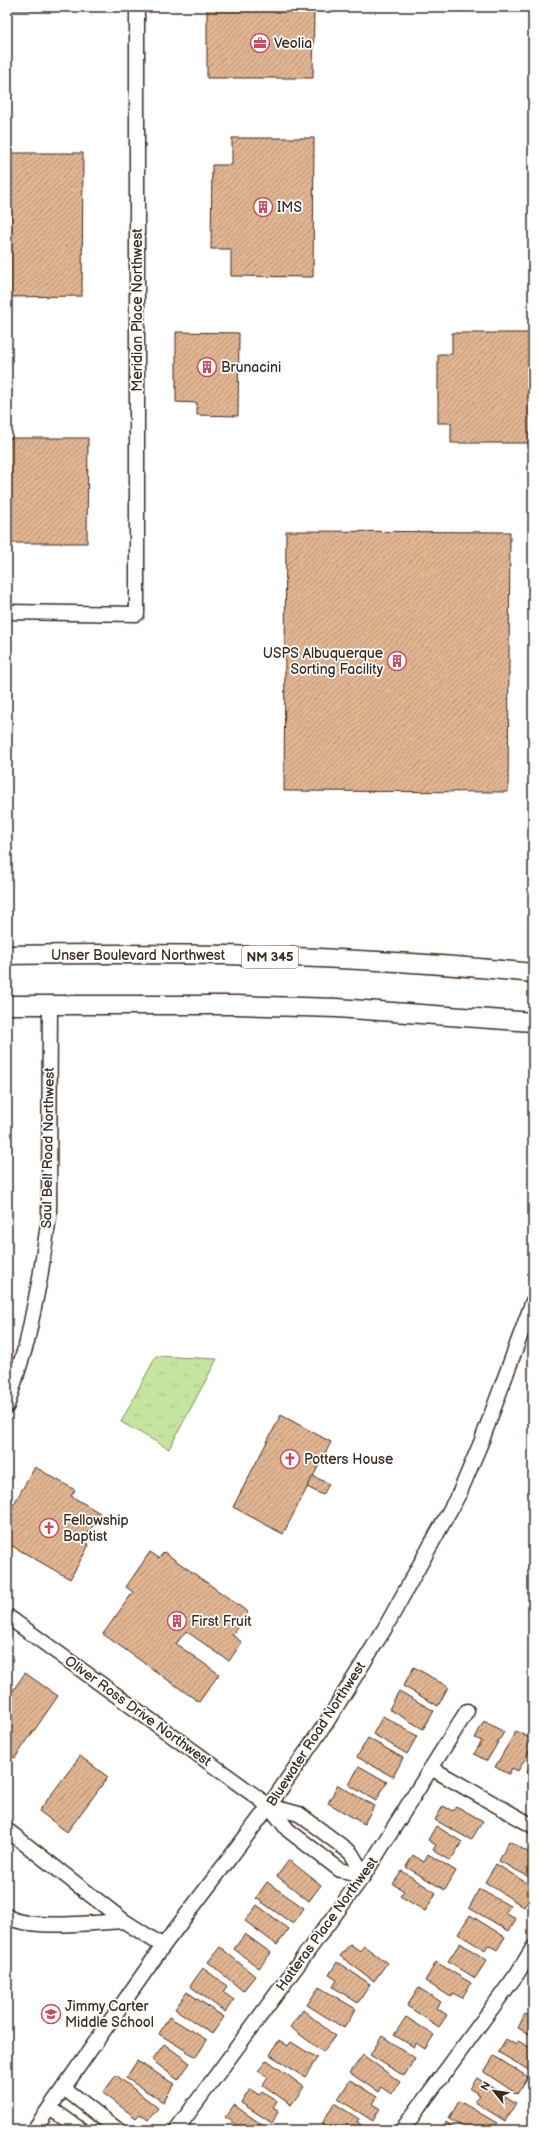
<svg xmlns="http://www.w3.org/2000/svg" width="540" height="2137" font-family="'Balsamiq Sans',sans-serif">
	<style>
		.park { fill: url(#park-tufts); stroke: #80885e }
		.building { fill: url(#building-hatch); stroke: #3b2a1e }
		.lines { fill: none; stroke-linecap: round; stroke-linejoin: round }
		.minor-casing { stroke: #3b2a1e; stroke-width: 17 }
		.major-casing { stroke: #3b2a1e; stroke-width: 21 }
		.minor { stroke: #fff; stroke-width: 14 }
		.major { stroke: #fff; stroke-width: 18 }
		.labels { text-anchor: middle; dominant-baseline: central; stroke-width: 3.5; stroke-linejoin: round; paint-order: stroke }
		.shield { fill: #fff; stroke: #766a62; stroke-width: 1 }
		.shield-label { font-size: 13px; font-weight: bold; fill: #3b2a1e }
		.poi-label { font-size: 14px; fill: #3b2a1e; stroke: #fff; text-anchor: start }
		.street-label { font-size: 14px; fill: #3b2a1e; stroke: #fff }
	</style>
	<defs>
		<pattern id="park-tufts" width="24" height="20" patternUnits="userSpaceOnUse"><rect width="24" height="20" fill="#c5e59e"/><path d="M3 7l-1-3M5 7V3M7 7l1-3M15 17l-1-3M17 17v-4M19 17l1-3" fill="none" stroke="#aac588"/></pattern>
		<pattern id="building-hatch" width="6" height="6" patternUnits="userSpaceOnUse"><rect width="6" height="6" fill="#e1b591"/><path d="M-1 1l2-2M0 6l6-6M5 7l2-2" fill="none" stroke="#b89376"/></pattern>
	</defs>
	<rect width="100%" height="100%" fill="#fff"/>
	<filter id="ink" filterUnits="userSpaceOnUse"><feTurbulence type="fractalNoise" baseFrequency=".025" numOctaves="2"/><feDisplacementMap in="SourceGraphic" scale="8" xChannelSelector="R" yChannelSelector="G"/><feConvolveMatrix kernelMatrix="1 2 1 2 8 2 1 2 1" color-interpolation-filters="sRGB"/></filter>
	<g filter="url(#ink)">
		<!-- park -->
		<polygon class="park" points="156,1356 217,1359 169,1449 121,1422"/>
		<!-- building -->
		<g class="building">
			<rect x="7" y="7" width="70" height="3"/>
			<polygon points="207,7 314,7 313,78 207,78"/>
			<polygon points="232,138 314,138 313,277 231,276 231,249 211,249 212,165 232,165"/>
			<polygon points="7,153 83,153 82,296 7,297"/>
			<polygon points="176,332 239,333 238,416 197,415 197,403 176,402"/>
			<polygon points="452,333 533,333 533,443 451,443 451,423 438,423 438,354 452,354"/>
			<polygon points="7,438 88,438 87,543 7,543"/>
			<polygon points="286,531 510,532 508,792 284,791"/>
			<polygon points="281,1415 331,1442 283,1534 233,1507"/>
			<polygon points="35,1467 75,1490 71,1496 100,1513 84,1541 89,1545 70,1579 7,1543 7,1516"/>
			<polygon points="313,1476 329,1484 323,1495 307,1487"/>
			<polygon points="150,1552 159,1558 164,1552 248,1612 232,1635 242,1642 229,1661 186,1631 176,1644 219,1674 199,1702 103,1634 133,1592 126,1587"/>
			<polygon points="414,1667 448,1687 438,1706 403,1686"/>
			<polygon points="25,1673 58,1696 15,1758 7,1753 7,1699"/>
			<polygon points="399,1691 434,1711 423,1729 389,1709"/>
			<polygon points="383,1716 417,1736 407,1754 373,1734"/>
			<polygon points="484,1721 504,1732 487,1761 474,1754 482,1741 475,1738"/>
			<polygon points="516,1731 533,1740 533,1745 518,1771 512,1768 509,1774 495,1767"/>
			<polygon points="368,1738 403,1758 393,1777 357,1757"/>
			<polygon points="80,1756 108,1777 67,1832 39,1811"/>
			<polygon points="533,1761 533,1775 527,1772"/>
			<polygon points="359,1766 387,1782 376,1801 349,1785"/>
			<polygon points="533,1776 533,1788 528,1785"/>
			<polygon points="338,1785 374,1806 364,1824 328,1803"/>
			<polygon points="443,1806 453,1811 456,1806 483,1821 471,1840 435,1820"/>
			<polygon points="436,1826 462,1842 450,1861 433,1850 436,1845 428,1840"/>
			<polygon points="509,1841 533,1855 533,1879 499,1861"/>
			<polygon points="428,1854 456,1871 445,1890 406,1867 413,1855 424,1862"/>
			<polygon points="289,1860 321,1885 309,1901 277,1876"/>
			<polygon points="496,1864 533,1887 533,1893 524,1907 485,1882"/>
			<polygon points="402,1871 436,1893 425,1911 400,1896 404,1891 393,1884"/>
			<polygon points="267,1882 304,1908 293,1924 256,1898"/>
			<polygon points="479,1889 510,1906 505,1913 516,1919 509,1931 469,1908"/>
			<polygon points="257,1905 289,1929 277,1945 245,1921"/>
			<polygon points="470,1915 505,1937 497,1950 488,1945 485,1950 458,1934"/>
			<polygon points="245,1934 271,1953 259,1968 234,1949"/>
			<polygon points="460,1943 487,1960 475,1978 448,1961"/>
			<polygon points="350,1944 360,1951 364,1946 387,1963 374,1981 340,1956"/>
			<polygon points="220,1947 255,1976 243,1991 208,1962"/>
			<polygon points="337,1962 370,1984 358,2003 333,1987 337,1980 329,1975"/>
			<polygon points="436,1962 471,1983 462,1998 453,1993 451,1997 425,1981"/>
			<polygon points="203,1968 227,1986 223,1992 234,2000 225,2012 190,1986"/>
			<polygon points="319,1987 356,2009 344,2028 307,2005"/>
			<polygon points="419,1988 441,2002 437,2008 447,2015 439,2027 407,2006"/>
			<polygon points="187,1992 224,2017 212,2034 175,2009"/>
			<polygon points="303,2010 335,2036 323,2052 290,2027"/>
			<polygon points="525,2014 533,2018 533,2036 518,2028"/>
			<polygon points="169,2017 207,2040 196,2057 159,2034"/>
			<polygon points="406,2017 434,2035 425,2049 416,2043 414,2047 394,2035"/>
			<polygon points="382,2036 415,2058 404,2076 370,2055"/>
			<polygon points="506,2039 516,2045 518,2041 533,2049 532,2072 498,2052"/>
			<polygon points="279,2040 288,2046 291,2042 317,2058 305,2077 270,2055"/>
			<polygon points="164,2044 190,2063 178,2080 152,2060"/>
			<polygon points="363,2055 400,2082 391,2094 381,2087 378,2092 350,2073"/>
			<polygon points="494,2056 528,2077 517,2094 484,2072"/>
			<polygon points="267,2060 304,2087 291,2105 263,2085 268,2078 258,2071"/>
			<polygon points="137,2061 174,2084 163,2102 126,2078"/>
			<polygon points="116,2075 158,2108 148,2120 140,2114 136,2118 103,2093"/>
			<polygon points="477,2078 516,2103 505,2121 475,2102 480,2095 470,2089"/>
			<polygon points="350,2080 377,2097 373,2104 380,2108 373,2121 338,2099"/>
			<polygon points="250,2089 259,2095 262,2091 277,2101 273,2107 279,2111 272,2123 241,2103"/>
			<polygon points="459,2101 497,2123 494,2130 468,2130 449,2119"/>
			<polygon points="334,2103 359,2119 357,2122 366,2128 365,2130 332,2130 322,2124"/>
			<polygon points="234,2105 268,2129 267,2130 236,2130 239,2127 225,2117"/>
			<polygon points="446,2122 457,2130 440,2130"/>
		</g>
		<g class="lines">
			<defs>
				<g id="minor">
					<polyline points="7,612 137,614 137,7"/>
					<polyline points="7,1406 27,1342 40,1278 49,1217 50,1005"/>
					<polyline points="7,1616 269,1806 288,1830 340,1870 364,1875"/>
					<polyline points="431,1768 533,1826"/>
					<polyline points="269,1806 299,1814 351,1853 364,1875"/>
					<polyline points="7,1830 124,1921 163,1946"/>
					<path d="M7,1916C27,1931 98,1922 124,1921"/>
					<polyline points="64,2088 118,2130"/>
					<polyline points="50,2108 81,2130"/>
					<polyline points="34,2130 163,1946 269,1806 326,1723 385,1628 460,1492 482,1440 533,1301"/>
					<polyline points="176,2130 364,1875 467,1711"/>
					<polyline points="402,2130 517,1974 533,1948"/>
				</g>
				<g id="major">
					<path d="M7,955C183,952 358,955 533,973"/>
					<polyline points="7,1005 236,1005 337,1008 533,1022"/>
				</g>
			</defs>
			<!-- minor casing -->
			<use href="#minor" class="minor-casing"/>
			<!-- major casing -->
			<use href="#major" class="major-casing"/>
			<!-- minor -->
			<use href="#minor" class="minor"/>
			<!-- major -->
			<use href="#major" class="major"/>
		</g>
	</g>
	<!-- icons -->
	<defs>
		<symbol id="office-ring" viewBox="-11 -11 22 22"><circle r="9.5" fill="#fff" stroke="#d1495b" stroke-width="1.5"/><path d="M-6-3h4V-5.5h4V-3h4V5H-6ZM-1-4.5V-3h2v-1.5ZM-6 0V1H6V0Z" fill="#d1495b"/></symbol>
		<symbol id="building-ring" viewBox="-11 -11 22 22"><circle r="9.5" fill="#fff" stroke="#d1495b" stroke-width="1.5"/><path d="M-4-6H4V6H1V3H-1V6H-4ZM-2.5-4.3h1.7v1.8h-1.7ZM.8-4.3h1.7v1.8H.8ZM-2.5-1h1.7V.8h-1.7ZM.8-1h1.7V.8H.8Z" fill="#d1495b"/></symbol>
		<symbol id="church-ring" viewBox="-11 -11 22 22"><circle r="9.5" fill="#fff" stroke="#d1495b" stroke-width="1.5"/><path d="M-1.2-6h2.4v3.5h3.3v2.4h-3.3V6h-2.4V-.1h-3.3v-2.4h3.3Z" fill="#d1495b"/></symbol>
		<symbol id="school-ring" viewBox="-11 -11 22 22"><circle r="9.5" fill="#fff" stroke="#d1495b" stroke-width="1.5"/><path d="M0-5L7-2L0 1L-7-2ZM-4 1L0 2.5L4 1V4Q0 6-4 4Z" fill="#d1495b"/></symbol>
	</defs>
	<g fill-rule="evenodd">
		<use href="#office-ring" x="249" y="32" width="22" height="22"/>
		<use href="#building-ring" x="252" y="196" width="22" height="22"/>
		<use href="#building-ring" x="196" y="356" width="22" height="22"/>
		<use href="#building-ring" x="386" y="650" width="22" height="22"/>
		<use href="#church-ring" x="279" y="1448" width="22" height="22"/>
		<use href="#church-ring" x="38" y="1517" width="22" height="22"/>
		<use href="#building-ring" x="166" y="1610" width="22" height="22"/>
		<use href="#school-ring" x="40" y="2003" width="22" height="22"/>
	</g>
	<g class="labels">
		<!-- shield labels -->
		<rect class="shield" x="242" y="946" width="56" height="22" rx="3"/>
		<g class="shield-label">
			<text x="270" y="957">NM 345</text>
		</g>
		<!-- poi labels -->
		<g class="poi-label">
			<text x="274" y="43">Veolia</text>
			<text x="277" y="207">IMS</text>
			<text x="221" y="367">Brunacini</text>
			<text x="383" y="653" text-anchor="end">USPS Albuquerque<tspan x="383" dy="16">Sorting Facility</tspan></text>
			<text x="304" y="1459">Potters House</text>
			<text x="63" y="1520">Fellowship<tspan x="63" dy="16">Baptist</tspan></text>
			<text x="191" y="1621">First Fruit</text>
			<text x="65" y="2006">Jimmy Carter<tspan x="65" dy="16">Middle School</tspan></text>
		</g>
		<!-- street labels -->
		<g class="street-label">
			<text transform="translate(137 310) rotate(-90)">Meridian Place Northwest</text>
			<text x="138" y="955">Unser Boulevard Northwest</text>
			<text transform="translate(48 1148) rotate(-89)">Saul Bell Road Northwest</text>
			<text transform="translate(138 1711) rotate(36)">Oliver Ross Drive Northwest</text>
			<text transform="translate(316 1734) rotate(-57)">Bluewater Road Northwest</text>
			<text transform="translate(327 1924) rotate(-54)">Hatteras Place Northwest</text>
		</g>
	</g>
	<!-- margin -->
	<rect width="540" height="2137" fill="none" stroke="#fff" stroke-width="24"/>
	<rect x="12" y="12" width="516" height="2113" fill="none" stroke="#3b2a1e" stroke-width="1.5" filter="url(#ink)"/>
	<!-- north arrow -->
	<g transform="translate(494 2091) rotate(300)" stroke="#ffffff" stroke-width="3" paint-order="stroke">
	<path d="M0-3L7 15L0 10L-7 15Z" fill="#3b2a1e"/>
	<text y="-6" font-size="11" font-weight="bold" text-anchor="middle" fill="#3b2a1e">N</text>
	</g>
</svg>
